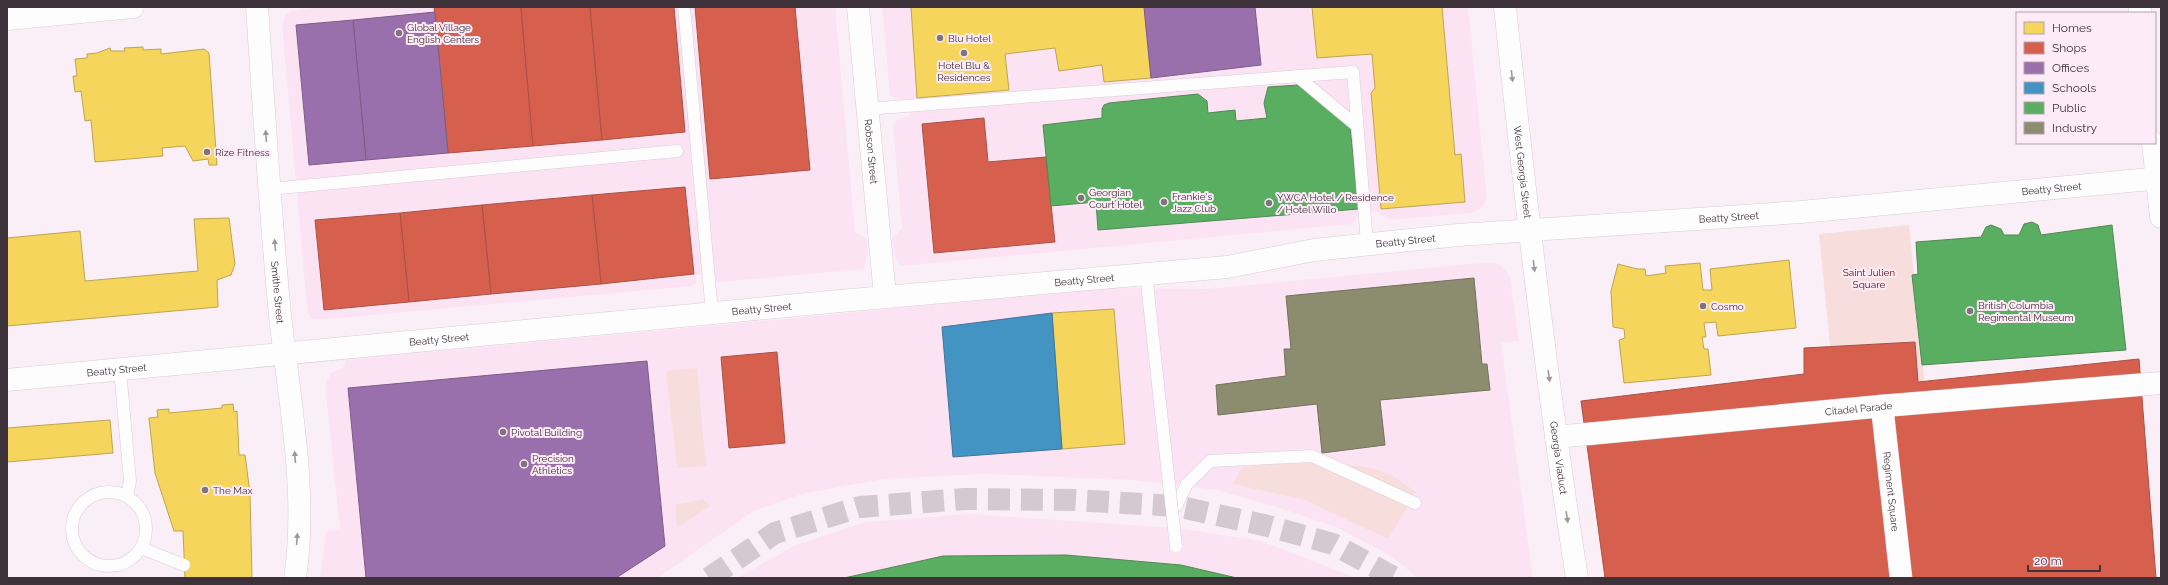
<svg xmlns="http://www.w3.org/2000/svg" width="2168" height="585" font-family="Raleway,sans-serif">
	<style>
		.built { fill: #fce3f4 }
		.green { fill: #f8dddd }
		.homes { fill: #f6d55c; stroke: #bea452 }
		.shops { fill: #d6604d; stroke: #a85247 }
		.offices { fill: #9970ab; stroke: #7d5d89 }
		.schools { fill: #4393c3; stroke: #41769a }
		.public { fill: #5aae61; stroke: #518955 }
		.industry { fill: #8c8c6e; stroke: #74715e }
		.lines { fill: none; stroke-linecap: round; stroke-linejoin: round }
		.secondary-tunnel { stroke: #d4c9d1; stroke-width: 22; stroke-dasharray: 22 11; stroke-linecap: butt }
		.service-casing { stroke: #d7cdd4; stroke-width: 13 }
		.minor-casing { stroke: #d7cdd4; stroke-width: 23 }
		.tertiary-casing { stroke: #d7cdd4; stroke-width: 23 }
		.secondary-casing { stroke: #d7cdd4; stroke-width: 23 }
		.primary-casing { stroke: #d7cdd4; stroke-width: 23 }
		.service { stroke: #fefdfe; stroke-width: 12 }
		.minor { stroke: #fefdfe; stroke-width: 22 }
		.tertiary { stroke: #fefdfe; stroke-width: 22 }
		.secondary { stroke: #fefdfe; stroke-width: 22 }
		.primary { stroke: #fefdfe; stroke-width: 22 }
		.service-bridge-casing { stroke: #d7cdd4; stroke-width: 13; stroke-linecap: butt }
		.service-bridge { stroke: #fefdfe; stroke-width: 12 }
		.oneway { fill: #9e989c }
		.poi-dot { fill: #7f747c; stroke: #feebf8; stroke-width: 1.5 }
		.labels { text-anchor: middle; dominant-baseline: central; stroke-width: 4; stroke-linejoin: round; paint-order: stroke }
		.poi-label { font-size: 10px; fill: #3d323a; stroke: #feebf8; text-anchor: start }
		.street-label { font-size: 10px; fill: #3d323a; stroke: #feebf8 }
		.park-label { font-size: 10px; fill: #620a07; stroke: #feebf8 }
	</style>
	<rect width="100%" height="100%" fill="#faeff7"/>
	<!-- built -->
	<g class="built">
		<polygon points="316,7 835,7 855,232 867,239 868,251 864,269 719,282 714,279 713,274 696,275 696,282 692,286 327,319 313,319 308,314 307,308 282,24 286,15 291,11"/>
		<polygon points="882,7 1468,7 1486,190 1486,201 1479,210 1470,213 1390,220 1377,212 1359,214 1352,224 901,266 896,258 892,239 902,228 893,126 896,120 910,115 908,100 894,98 890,95"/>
		<polygon points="1481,263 1495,263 1502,266 1510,277 1519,341 1501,343 1533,578 1418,578 1391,556 1338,528 1286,510 1217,490 1133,480 984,474 883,479 802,494 754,511 657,578 320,578 326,531 340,530 326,394 327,381 331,373 343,368 346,360 1112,288 1207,289"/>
		<polygon points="968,514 1177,528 1261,541 1357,578 737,578 796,545 865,522"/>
	</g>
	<!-- green -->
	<g class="green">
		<polygon points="1909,225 1925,386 1834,385 1819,234"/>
		<polygon points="697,368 706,466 677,468 666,371"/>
		<polygon points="1311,461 1367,467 1390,474 1416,492 1388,539 1305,500 1233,484 1242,467"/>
		<polygon points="703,499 710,506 677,528 675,505"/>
	</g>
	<!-- homes -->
	<g class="homes">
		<polygon points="911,7 1144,7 1151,78 1104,82 1102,65 1059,71 1055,48 1005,54 1009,90 917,98"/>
		<polygon points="1312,7 1442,7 1455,155 1461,154 1465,202 1381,209 1371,93 1375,88 1372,54 1317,58"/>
		<polygon points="143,47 143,50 161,49 161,54 204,49 209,53 217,165 209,165 208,159 193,161 185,146 162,148 163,156 95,162 91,120 85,121 81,91 75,92 73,76 77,76 75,59 87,58 87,54 97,53 110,48 111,51 125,51 124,48"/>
		<polygon points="229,218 235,264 231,275 217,280 218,307 7,326 7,238 80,231 85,281 198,271 194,219"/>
		<polygon points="1789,260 1796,328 1718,336 1716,322 1704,323 1706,337 1702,337 1704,349 1708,349 1711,375 1624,383 1619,340 1625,338 1624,329 1613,327 1611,291 1618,264 1637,269 1645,269 1646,276 1666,273 1665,266 1700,263 1703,290 1712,290 1710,269"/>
		<polygon points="1114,309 1125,444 1062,449 1052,313"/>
		<polygon points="233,404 234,412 237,411 239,455 245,455 250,493 252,578 185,578 183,531 174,531 155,473 149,418 158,417 157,410 169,409 169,413 222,408 222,405"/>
		<polygon points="110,420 113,453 7,462 7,428"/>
	</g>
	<!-- shops -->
	<g class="shops">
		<polygon points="434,7 521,7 533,146 448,153"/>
		<polygon points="521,7 590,7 602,140 533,146"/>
		<polygon points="590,7 674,7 685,132 602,140"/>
		<polygon points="695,7 795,7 810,170 710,179"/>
		<polygon points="984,118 988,162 1046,157 1055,242 934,253 922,124"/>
		<polygon points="685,187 694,274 601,284 592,195"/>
		<polygon points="592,195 601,284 491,294 482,205"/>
		<polygon points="482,205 491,294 409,302 400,213"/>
		<polygon points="400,213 409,302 324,310 315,220"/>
		<polygon points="1915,342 1918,382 2139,359 2156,578 1605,578 1581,401 1804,374 1804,348"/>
		<polygon points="777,352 785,443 729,448 721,357"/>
	</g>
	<!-- offices -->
	<g class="offices">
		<polygon points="1144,7 1255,7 1261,65 1151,78"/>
		<polygon points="435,12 448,153 366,160 353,20"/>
		<polygon points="353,20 366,160 309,165 296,25"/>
		<polygon points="647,361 665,546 616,578 366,578 348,388"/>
	</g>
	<!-- schools -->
	<polygon class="schools" points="1052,313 1062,449 953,457 942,327"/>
	<!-- public -->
	<g class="public">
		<polygon points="1299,85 1350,127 1359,209 1098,230 1096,202 1051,206 1043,125 1102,118 1102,109 1104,105 1109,103 1198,94 1207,101 1208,113 1235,110 1236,121 1267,118 1264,103 1268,87"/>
		<polygon points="2032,222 2038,225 2041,235 2112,225 2126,350 1922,365 1912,275 1918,274 1916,242 1981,237 1986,227 1991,225 2001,229 2004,235 2019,235 2024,224"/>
		<polygon points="1066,555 1181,565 1237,578 844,578 943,556"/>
	</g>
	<!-- industry -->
	<polygon class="industry" points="1474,278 1482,364 1487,364 1490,390 1380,400 1385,445 1322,453 1317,404 1218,415 1216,385 1286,376 1284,349 1291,349 1286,296"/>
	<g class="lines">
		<!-- secondary-tunnel -->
		<polyline class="secondary-tunnel" points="709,578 775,533 860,507 964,499 1075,500 1176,506 1268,526 1333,544 1395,578"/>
		<defs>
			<g id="service">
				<polyline points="684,7 712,313"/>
				<polyline points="1297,76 1357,126"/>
				<polyline points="866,109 1353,72 1367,243"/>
				<polyline points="270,189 677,151"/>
				<polyline points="1146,274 1161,412"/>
				<polyline points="120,370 130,481 127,496"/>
				<circle cx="109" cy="529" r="37"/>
				<polyline points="1176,506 1187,484 1210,461 1312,456 1415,503"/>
				<polyline points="141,548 184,565"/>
			</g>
			<g id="minor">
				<path id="s1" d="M1882,406L1901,578"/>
				<path id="s2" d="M1556,437L1882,406L2161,383"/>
			</g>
			<g id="tertiary">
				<path id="s3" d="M858,7L885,296"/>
				<path id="s4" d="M7,380L840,301L1227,267L1314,250L1458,235L1801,212L2161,178"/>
			</g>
			<g id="secondary">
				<path id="s5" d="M257,7C264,110 270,213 280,315C289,400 308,492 295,578"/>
				<polyline points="7,19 133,7"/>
			</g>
			<g id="primary">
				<path id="s6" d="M1505,7C1525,198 1547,389 1577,578"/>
				<polyline points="2140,7 2140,13"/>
				<polyline points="2153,143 2161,217"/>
			</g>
		</defs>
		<!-- service casing -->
		<use href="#service" class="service-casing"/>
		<!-- minor casing -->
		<use href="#minor" class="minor-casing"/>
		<!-- tertiary casing -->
		<use href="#tertiary" class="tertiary-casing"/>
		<!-- secondary casing -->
		<use href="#secondary" class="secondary-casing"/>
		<!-- primary casing -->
		<use href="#primary" class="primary-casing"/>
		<!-- service -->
		<use href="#service" class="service"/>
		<!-- minor -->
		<use href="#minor" class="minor"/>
		<!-- tertiary -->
		<use href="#tertiary" class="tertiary"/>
		<!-- secondary -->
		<use href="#secondary" class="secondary"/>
		<!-- primary -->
		<use href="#primary" class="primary"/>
		<defs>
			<polyline id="service-bridge" points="1161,412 1176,546"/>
		</defs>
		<!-- service-bridge casing -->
		<use href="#service-bridge" class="service-bridge-casing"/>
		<!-- service-bridge -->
		<use href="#service-bridge" class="service-bridge"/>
	</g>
	<!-- one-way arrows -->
	<defs><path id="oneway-solid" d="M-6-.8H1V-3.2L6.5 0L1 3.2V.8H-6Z"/></defs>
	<g class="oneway">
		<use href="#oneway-solid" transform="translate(1512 76) rotate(84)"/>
		<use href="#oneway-solid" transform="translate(266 136) rotate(-94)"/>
		<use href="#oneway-solid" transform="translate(275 245) rotate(-95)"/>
		<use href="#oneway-solid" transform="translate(1534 266) rotate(83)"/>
		<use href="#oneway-solid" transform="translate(1549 376) rotate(82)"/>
		<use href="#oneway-solid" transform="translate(295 457) rotate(-94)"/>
		<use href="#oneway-solid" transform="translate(1567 517) rotate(81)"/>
		<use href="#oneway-solid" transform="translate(297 539) rotate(-86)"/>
	</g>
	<!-- markers -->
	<g class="poi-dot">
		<circle cx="399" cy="33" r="4"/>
		<circle cx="940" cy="38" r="4"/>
		<circle cx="964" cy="53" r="4"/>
		<circle cx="207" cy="152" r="4"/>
		<circle cx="1081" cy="198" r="4"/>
		<circle cx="1164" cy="202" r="4"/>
		<circle cx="1269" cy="203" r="4"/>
		<circle cx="1703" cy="306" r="4"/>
		<circle cx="1970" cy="311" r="4"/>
		<circle cx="503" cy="432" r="4"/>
		<circle cx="524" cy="464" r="4"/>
		<circle cx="205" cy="490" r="4"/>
	</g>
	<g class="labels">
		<!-- poi labels -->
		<g class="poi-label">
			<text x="407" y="27">Global Village<tspan x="407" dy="12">English Centers</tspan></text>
			<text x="948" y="38">Blu Hotel</text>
			<text x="964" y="65" text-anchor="middle">Hotel Blu &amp;<tspan x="964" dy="12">Residences</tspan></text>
			<text x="215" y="152">Rize Fitness</text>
			<text x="1089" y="192">Georgian<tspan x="1089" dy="12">Court Hotel</tspan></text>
			<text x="1172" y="196">Frankie's<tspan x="1172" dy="12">Jazz Club</tspan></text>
			<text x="1277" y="197">YWCA Hotel / Residence<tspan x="1277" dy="12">/ Hotel Willo</tspan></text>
			<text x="1978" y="305">British Columbia<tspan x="1978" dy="12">Regimental Museum</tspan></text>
			<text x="1711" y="306">Cosmo</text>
			<text x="511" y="432">Pivotal Building</text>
			<text x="532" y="458">Precision<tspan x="532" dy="12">Athletics</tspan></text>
			<text x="213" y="490">The Max</text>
		</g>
		<!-- street labels -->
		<g class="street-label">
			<text stroke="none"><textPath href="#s3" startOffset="145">Robson Street</textPath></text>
			<text stroke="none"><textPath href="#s6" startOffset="166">West Georgia Street</textPath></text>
			<text stroke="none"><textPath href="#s4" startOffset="2054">Beatty Street</textPath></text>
			<text stroke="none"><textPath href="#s4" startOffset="1730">Beatty Street</textPath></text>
			<text stroke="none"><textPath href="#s4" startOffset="1406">Beatty Street</textPath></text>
			<text stroke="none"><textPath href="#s4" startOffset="1082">Beatty Street</textPath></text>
			<text stroke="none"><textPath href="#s5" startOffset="286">Smithe Street</textPath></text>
			<text stroke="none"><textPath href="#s4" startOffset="758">Beatty Street</textPath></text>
			<text stroke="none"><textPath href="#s4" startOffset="434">Beatty Street</textPath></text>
			<text stroke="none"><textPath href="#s4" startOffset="110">Beatty Street</textPath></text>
			<text stroke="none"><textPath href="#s2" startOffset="304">Citadel Parade</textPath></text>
			<text stroke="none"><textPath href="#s6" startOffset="454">Georgia Viaduct</textPath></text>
			<text stroke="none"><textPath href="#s1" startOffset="86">Regiment Square</textPath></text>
		</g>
		<!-- park labels -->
		<g class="park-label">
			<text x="1869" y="272">Saint Julien<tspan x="1869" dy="12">Square</tspan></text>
		</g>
	</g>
	<!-- border -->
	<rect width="2168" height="585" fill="none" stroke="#3d323a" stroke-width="16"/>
	<!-- legend -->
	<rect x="2016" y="12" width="140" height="132" fill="#feebf8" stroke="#b1a1ac"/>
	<rect x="2024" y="22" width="20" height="12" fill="#f6d55c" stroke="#b1a1ac"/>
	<text x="2052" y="32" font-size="12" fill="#3d323a">Homes</text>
	<rect x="2024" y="42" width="20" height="12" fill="#d6604d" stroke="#b1a1ac"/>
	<text x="2052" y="52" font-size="12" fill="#3d323a">Shops</text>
	<rect x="2024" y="62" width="20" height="12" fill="#9970ab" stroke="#b1a1ac"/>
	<text x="2052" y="72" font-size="12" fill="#3d323a">Offices</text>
	<rect x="2024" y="82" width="20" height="12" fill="#4393c3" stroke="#b1a1ac"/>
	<text x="2052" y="92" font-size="12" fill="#3d323a">Schools</text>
	<rect x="2024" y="102" width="20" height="12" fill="#5aae61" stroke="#b1a1ac"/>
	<text x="2052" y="112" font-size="12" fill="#3d323a">Public</text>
	<rect x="2024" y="122" width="20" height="12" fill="#8c8c6e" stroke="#b1a1ac"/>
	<text x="2052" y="132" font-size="12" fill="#3d323a">Industry</text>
	<!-- scale -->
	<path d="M2028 565v6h72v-6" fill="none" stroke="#3d323a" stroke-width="2"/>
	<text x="2034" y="565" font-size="12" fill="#3d323a" stroke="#feebf8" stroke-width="3" paint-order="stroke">20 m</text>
</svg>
